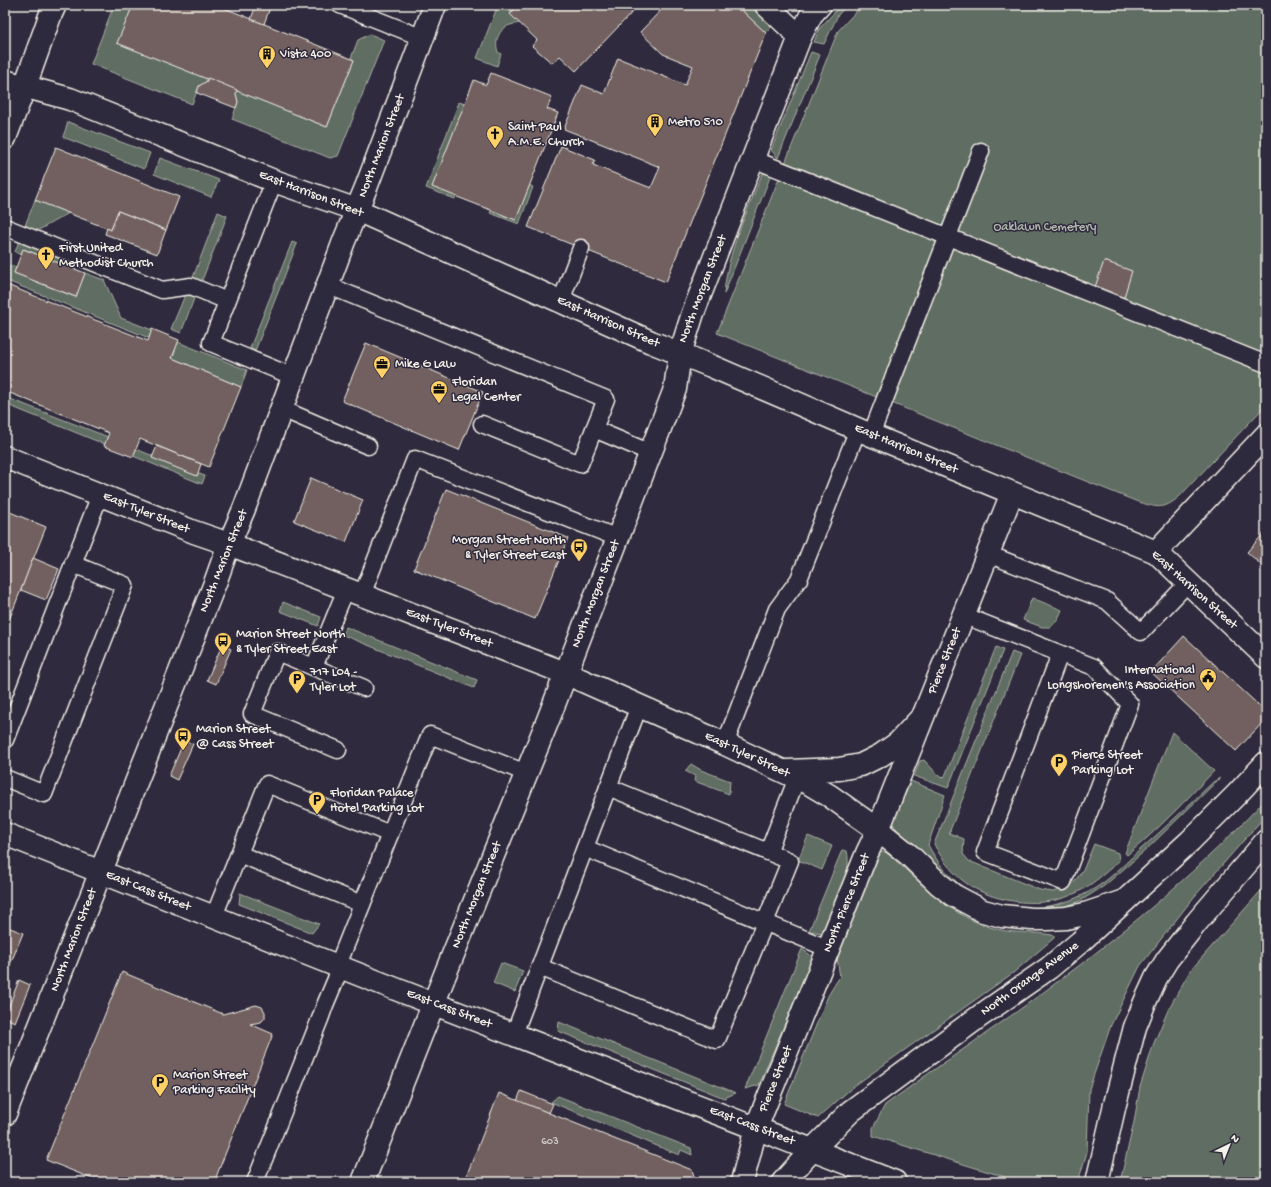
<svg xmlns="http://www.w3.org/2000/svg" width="1271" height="1187" font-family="'Gochi Hand',sans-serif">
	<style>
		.green { fill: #5f6d62; stroke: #aaafa5 }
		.building { fill: #71615f; stroke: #f4f1e8 }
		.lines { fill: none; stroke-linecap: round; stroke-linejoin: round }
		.service-casing { stroke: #f4f1e8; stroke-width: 19 }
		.minor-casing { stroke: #f4f1e8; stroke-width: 25 }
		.tertiary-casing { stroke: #f4f1e8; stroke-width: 25 }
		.secondary-casing { stroke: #f4f1e8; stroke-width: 25 }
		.primary-casing { stroke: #f4f1e8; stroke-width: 25 }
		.service { stroke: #2f2a3d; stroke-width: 16 }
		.minor { stroke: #2f2a3d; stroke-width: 22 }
		.tertiary { stroke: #2f2a3d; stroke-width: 22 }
		.secondary { stroke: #2f2a3d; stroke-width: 22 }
		.primary { stroke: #2f2a3d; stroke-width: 22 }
		.labels { text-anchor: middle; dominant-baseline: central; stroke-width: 3; stroke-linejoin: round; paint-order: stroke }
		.number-label { font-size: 11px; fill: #d3cdc6 }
		.poi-label { font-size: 13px; fill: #f4f1e8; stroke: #2f2a3d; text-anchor: start }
		.street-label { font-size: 13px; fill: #f4f1e8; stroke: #2f2a3d }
		.park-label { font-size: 13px; fill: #b1b6ac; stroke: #2f2a3d }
	</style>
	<rect width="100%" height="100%" fill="#2f2a3d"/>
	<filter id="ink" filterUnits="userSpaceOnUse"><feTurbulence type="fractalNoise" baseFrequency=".025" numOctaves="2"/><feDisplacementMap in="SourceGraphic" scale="8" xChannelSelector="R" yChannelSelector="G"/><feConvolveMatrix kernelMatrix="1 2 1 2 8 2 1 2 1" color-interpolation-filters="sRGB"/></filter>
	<g filter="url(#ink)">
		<!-- green -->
		<g class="green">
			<polygon points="114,5 133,5 118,43 208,78 207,81 199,86 192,104 91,64"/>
			<path d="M498,5H519L511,14L520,23C517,24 513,24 510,25C499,29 494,41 498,52L501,54L497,66L477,58Z"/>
			<polygon points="736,5 751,5 773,25 766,33"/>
			<polygon points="841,5 847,5 838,15 824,44 814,42 819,29"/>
			<path d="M862,5H1266V405L1179,497C1162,511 1157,507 1138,502L717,333L838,31Z"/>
			<polygon points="370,34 384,40 338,156 330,158 232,119 238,102 236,94 237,90 327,127 354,60 351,58 358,40"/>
			<polygon points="811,52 820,55 778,158 771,150"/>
			<polygon points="459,102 465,104 455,199 426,188"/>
			<polygon points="68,122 150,153 144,169 63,137"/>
			<polygon points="160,158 219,180 211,197 154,174"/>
			<path d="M772,172L724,294C727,252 747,213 762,174Z"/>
			<polygon points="529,185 533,187 519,224 490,213 491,211 516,220"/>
			<polygon points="35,200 69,213 35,232 24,228"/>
			<polygon points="218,212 227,216 201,283 192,280"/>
			<polygon points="19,241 63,258 61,264 24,249 21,255 15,252"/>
			<polygon points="292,242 297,244 255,351 250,348"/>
			<polygon points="10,265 16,267 14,273 75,297 85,273 104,280 121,318 152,330 149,338 5,280 5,276"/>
			<polygon points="185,295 195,296 181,333 171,329"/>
			<polygon points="178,342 247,370 241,387 172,358"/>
			<polygon points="5,397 108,437 104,444 5,404"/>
			<polygon points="136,449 153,456 152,457 205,476 202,484 133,456"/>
			<polygon points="1032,598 1062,610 1057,621 1050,627 1042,627 1023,620"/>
			<polygon points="283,602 321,617 318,626 280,611"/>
			<polygon points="346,627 477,680 474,688 343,635"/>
			<polygon points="996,647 1003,650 948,788 914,776 920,761 924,760 940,777 943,778 945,776"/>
			<path d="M1012,652L1020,655L949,833L964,839L963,854L969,861L1040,890L1053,892L1064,889L1074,883L1084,868L1094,844L1118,853L1119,861C1104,874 1088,889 1069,896C1037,909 989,902 962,880C950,870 941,858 934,844Z"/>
			<path d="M1172,732L1214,771C1186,800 1158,830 1127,855L1125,853Z"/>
			<polygon points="691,764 701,770 730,781 729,794 694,781 695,776 685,771"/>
			<path d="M1220,778L1147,849L1104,886L1082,900L1065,907L1046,911L1002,909L948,882L894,826L893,822L911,781L945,795L928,845C943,873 964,893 994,903C1033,915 1077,904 1108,879C1120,869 1131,858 1142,848C1166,827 1190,804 1213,782Z"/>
			<path d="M1266,799V815L1194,897L1140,966L1111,1025L1089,1089L1087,1152L1078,1182H1021L873,1136V1128L885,1105C943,1062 1003,1023 1060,980C1133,926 1203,866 1266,799Z"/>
			<polygon points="808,836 832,846 822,870 798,860"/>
			<path d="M842,850L847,851C853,876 833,910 823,933L809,931Z"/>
			<path d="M881,852H885L892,857C927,889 956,922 1006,931C1021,933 1037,932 1052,935L1054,936V938L1013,973L854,1086L818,1118L784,1104L828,996L835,984L840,977L835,945L877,855Z"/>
			<polygon points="1266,885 1266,1182 1120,1182 1134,1122 1140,1087 1154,1043 1169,1008 1190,971"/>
			<polygon points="240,893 319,924 312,933 239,904"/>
			<polygon points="802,949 813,957 759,1085 745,1089"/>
			<polygon points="501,963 523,971 515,992 493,983"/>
			<polygon points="559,1022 736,1093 724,1098 558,1031"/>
			<polygon points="558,1096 691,1148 692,1155 681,1150 679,1155 551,1102"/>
		</g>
		<!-- building -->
		<g class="building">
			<polygon points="133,5 217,5 354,60 327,127 117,43"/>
			<polygon points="256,5 271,5 264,24 251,19"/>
			<polygon points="519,5 639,5 576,71 560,56 552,63 532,46 537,40 510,14"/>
			<polygon points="664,5 736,5 766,33 666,282 528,227 561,146 595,160 593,165 651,188 660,167 564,129 582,85 604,94 618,58 685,85 693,66 663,54 640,32 665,6"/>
			<polygon points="491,73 552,97 547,109 558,113 516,220 432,187 474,80 486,85"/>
			<polygon points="208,78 237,90 236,94 238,102 236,108 197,93 199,86 207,81"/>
			<polygon points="56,147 179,197 166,230 118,211 111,230 35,200"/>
			<polygon points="118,211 166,230 157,254 105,234 107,228 111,230"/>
			<polygon points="23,249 85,273 76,297 14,273"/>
			<polygon points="1104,261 1132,271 1123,300 1094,290"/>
			<polygon points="7,285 148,341 152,329 179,340 172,358 241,387 209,467 140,439 133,457 104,446 109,433 5,391 5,289"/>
			<polygon points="366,343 483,392 459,450 342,401"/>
			<polygon points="157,446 201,464 197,476 152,458"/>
			<polygon points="311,478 363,500 346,542 294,521"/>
			<polygon points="446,489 568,538 535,619 414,569"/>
			<polygon points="5,510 46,527 5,630"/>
			<polygon points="1266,531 1266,569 1247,552"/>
			<polygon points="33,558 59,569 46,600 21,590"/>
			<polygon points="1184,636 1266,712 1266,719 1236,751 1151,672"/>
			<polygon points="222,645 231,649 216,684 207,680"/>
			<polygon points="184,741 193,744 177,780 169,776"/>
			<polygon points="5,926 23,933 5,977"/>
			<polygon points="122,972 223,1014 256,1005 262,1007 265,1012 265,1018 261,1022 250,1024 273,1034 214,1182 100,1182 46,1160"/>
			<polygon points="19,980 30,985 15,1022 5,1018 5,1016"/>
			<polygon points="521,1091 553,1104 549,1113 517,1101"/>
			<polygon points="499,1093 692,1170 696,1182 464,1182"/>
		</g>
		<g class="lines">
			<defs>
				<g id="service">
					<polyline points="340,5 423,38"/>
					<polyline points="753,159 1266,364"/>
					<polyline points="274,181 211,343 294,377"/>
					<polyline points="5,227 162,290 191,286 227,301"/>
					<polyline points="327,285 606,399 580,464 482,424"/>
					<polyline points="561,301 581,248"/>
					<polyline points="282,409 368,446"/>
					<polyline points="594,429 651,453"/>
					<polyline points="871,435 981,151"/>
					<polyline points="988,554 1107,601 1141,632 1188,583"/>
					<polyline points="73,564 100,495"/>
					<polyline points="362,595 415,459 618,538"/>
					<polyline points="963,615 1094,667 1130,704 1063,882 985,852 1060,654"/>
					<polyline points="314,667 346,589"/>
					<polyline points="5,740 73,564 125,585 44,794 5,778"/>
					<polyline points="725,744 777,609 799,579 858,429"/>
					<polyline points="338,750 252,714 277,652 364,688"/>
					<polyline points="390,834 430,735 526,773"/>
					<polyline points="585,848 829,949"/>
					<polyline points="768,852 797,778"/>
					<polyline points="239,854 362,904"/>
					<polyline points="214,916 267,784 390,834 338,965"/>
					<polyline points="540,967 717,1040 790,861 608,787"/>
					<polyline points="514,1034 639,706"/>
					<polyline points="255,1182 320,1019 325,1005 341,967"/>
				</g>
				<g id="minor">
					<polyline points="766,5 800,37"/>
					<polyline points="5,81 70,99 274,181 357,210 651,342 711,366 871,435 1156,552 1266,657"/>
					<polyline points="1156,552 1266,435"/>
					<polyline points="5,1114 215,583 229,544 244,509 344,241 367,185 435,5"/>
					<polyline points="756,1128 867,853 878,830 1012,493"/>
				</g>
				<polyline id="tertiary" points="363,1182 446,972 548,720 675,389 680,354 693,313 800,37 811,15 820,5"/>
				<g id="secondary">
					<polyline points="5,457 194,532 229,544 565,673 725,744 810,784 830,796 878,830 909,855 939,884 953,895 983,911 1002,916 1032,919 1048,919 1066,918 1085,914 1124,901"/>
					<polyline points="787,771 839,769 861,765 881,755 898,743 923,716"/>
					<polyline points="5,834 393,988 895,1182"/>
					<polyline points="742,1182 756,1128"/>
					<polyline points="783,1182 812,1150 851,1111 980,1016 1049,968 1080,942 1190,841 1237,794 1266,763"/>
					<polyline points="1097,1182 1115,1104 1135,1027 1145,1002 1156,978 1167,960 1196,923 1266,841"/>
				</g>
				<polyline id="primary" points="5,138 25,86 50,16 55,5"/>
			</defs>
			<!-- service casing -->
			<use href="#service" class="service-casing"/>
			<!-- minor casing -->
			<use href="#minor" class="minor-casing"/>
			<!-- tertiary casing -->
			<use href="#tertiary" class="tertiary-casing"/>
			<!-- secondary casing -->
			<use href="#secondary" class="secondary-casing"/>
			<!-- primary casing -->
			<use href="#primary" class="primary-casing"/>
			<!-- service -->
			<use href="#service" class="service"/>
			<!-- minor -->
			<use href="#minor" class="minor"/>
			<!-- tertiary -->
			<use href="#tertiary" class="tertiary"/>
			<!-- secondary -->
			<use href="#secondary" class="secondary"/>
			<!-- primary -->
			<use href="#primary" class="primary"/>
		</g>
	</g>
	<!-- icons -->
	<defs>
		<symbol id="building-pin" viewBox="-11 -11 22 30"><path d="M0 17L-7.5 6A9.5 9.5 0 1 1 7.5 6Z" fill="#ffd166" stroke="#2f2a3d"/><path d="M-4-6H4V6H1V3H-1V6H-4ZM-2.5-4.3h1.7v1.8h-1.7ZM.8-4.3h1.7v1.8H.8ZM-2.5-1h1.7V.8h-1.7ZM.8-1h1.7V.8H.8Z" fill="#111"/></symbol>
		<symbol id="church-pin" viewBox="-11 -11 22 30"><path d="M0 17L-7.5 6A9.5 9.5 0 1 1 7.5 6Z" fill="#ffd166" stroke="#2f2a3d"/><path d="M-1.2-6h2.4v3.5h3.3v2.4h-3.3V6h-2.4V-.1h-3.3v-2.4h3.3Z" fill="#111"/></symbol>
		<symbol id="office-pin" viewBox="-11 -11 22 30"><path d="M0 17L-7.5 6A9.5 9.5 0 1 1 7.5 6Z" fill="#ffd166" stroke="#2f2a3d"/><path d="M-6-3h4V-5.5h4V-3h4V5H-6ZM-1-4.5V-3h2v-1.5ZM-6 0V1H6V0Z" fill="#111"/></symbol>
		<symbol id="bus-pin" viewBox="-11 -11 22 30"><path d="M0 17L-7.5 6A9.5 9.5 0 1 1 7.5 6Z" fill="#ffd166" stroke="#2f2a3d"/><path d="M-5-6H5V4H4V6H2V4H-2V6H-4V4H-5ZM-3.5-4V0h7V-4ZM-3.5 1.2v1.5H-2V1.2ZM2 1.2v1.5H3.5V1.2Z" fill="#111"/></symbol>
		<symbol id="civic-pin" viewBox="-11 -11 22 30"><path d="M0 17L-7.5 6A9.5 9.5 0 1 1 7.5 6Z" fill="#ffd166" stroke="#2f2a3d"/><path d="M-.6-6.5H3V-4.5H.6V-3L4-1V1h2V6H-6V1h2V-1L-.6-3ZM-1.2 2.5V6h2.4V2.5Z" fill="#111"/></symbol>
		<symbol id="parking-pin" viewBox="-11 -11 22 30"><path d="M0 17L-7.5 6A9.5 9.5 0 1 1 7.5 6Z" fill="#ffd166" stroke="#2f2a3d"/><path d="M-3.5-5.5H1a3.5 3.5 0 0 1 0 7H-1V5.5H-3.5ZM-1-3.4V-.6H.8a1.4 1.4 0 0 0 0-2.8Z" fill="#111"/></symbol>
	</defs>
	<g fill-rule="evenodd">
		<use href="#building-pin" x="257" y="44" width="20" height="27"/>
		<use href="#building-pin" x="645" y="112" width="20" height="27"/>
		<use href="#church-pin" x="485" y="124" width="20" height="27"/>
		<use href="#church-pin" x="36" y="245" width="20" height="27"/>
		<use href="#office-pin" x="372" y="354" width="20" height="27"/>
		<use href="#office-pin" x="429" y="379" width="20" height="27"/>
		<use href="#bus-pin" x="569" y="537" width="20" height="27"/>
		<use href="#bus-pin" x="213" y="631" width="20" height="27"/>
		<use href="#civic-pin" x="1198" y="667" width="20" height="27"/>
		<use href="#parking-pin" x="287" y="669" width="20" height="27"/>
		<use href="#bus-pin" x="173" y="726" width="20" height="27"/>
		<use href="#parking-pin" x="1049" y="752" width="20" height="27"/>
		<use href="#parking-pin" x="307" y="790" width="20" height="27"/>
		<use href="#parking-pin" x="150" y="1072" width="20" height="27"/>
	</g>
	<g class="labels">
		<!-- number labels -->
		<g class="number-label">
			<text x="550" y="1142">603</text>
		</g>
		<!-- poi labels -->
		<g class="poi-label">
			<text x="280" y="54">Vista 400</text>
			<text x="668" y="122">Metro 510</text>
			<text x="508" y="127">Saint Paul<tspan x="508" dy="15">A.M.E. Church</tspan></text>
			<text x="59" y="248">First United<tspan x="59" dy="15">Methodist Church</tspan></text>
			<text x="395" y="364">Mike G Law</text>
			<text x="452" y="382">Floridan<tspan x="452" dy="15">Legal Center</tspan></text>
			<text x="566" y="540" text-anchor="end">Morgan Street North<tspan x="566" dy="15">&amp; Tyler Street East</tspan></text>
			<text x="236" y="634">Marion Street North<tspan x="236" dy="15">&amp; Tyler Street East</tspan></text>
			<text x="1195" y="670" text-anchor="end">International<tspan x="1195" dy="15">Longshoremen's Association</tspan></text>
			<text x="310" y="672">717 L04 -<tspan x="310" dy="15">Tyler Lot</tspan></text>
			<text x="196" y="729">Marion Street<tspan x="196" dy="15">@ Cass Street</tspan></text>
			<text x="1072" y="755">Pierce Street<tspan x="1072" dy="15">Parking Lot</tspan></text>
			<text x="330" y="793">Floridan Palace<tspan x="330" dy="15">Hotel Parking Lot</tspan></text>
			<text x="173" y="1075">Marion Street<tspan x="173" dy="15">Parking Facility</tspan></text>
		</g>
		<!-- street labels -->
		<g class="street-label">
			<text transform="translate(382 146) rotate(-69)">North Marion Street</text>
			<text transform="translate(311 194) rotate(21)">East Harrison Street</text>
			<text transform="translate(703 289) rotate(-69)">North Morgan Street</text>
			<text transform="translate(608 322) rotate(24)">East Harrison Street</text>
			<text transform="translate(906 449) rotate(23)">East Harrison Street</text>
			<text transform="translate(146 513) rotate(22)">East Tyler Street</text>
			<text transform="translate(224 561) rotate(-68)">North Marion Street</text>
			<text transform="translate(1194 590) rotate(42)">East Harrison Street</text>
			<text transform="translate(596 594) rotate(-69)">North Morgan Street</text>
			<text transform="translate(449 628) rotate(21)">East Tyler Street</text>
			<text transform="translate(945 661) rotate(-68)">Pierce Street</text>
			<text transform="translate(747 755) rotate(25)">East Tyler Street</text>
			<text transform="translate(148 891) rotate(22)">East Cass Street</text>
			<text transform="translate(477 895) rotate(-68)">North Morgan Street</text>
			<text transform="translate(847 903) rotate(-68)">North Pierce Street</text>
			<text transform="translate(74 940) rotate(-69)">North Marion Street</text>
			<text transform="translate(1030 979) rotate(-36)">North Orange Avenue</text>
			<text transform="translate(449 1009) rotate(21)">East Cass Street</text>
			<text transform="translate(776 1079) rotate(-68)">Pierce Street</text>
			<text transform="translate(752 1126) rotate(21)">East Cass Street</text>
		</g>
		<!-- park labels -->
		<g class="park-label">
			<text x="1045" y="227">Oaklawn Cemetery</text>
		</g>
	</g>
	<!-- margin -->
	<rect width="1271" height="1187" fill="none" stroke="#2f2a3d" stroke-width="20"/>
	<rect x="10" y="10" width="1251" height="1167" fill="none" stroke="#f4f1e8" stroke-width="1.5" filter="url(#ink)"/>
	<!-- north arrow -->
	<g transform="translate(1229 1145) rotate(43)" stroke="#2f2a3d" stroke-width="3" paint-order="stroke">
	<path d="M0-3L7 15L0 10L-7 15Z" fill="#f4f1e8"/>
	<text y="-6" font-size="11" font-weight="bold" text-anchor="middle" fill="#f4f1e8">N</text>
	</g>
</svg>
